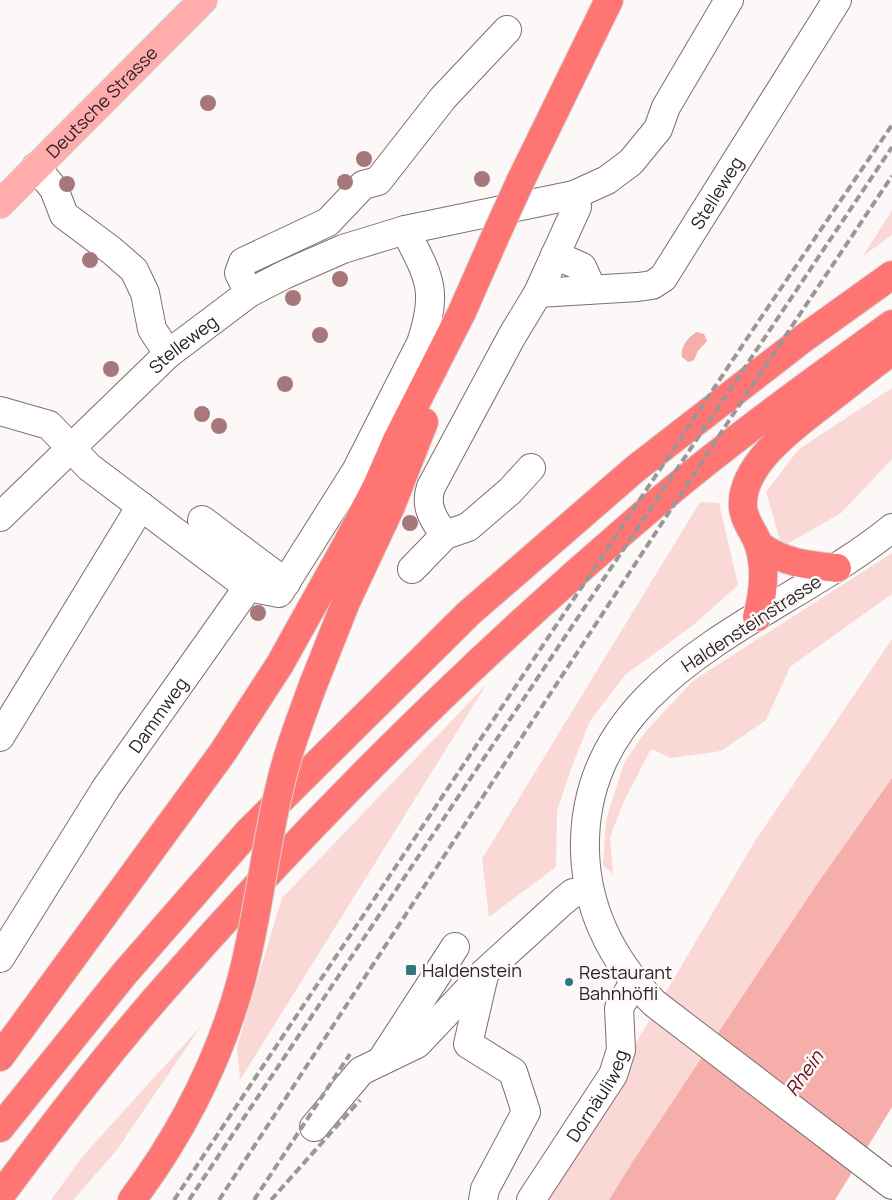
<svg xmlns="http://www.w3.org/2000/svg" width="892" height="1200" font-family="Manrope,sans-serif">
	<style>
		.green { fill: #f9d8d6 }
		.water { fill: #f5aeaa }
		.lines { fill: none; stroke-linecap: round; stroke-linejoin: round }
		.minor-casing { stroke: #7f6e6d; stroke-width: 30 }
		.major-casing { stroke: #d5d3d3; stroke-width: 30 }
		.highway-casing { stroke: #d5d3d3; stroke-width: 30 }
		.minor { stroke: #fff; stroke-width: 28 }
		.major { stroke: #feacac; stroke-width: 28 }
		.highway { stroke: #fe7574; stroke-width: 28 }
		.rail { stroke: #9c9696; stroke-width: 4; stroke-dasharray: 8 4; stroke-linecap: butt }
		.highway-bridge-casing { stroke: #d5d3d3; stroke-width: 30; stroke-linecap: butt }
		.highway-bridge { stroke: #fe7574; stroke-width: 28 }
		.tree { fill: #a6777b }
		.poi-dot { fill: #2f787e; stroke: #fcf8f8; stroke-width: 2 }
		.labels { text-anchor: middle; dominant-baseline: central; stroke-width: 5; stroke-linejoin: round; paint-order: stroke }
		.street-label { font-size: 18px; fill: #2b2423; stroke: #fcf8f8 }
		.poi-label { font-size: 18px; fill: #2b2423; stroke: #fcf8f8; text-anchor: start }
		.water-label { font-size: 19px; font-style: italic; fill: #631218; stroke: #fcf8f8 }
	</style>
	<rect width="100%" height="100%" fill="#fcf8f8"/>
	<!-- green -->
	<g class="green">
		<polygon points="892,210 892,235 863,256"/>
		<polygon points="892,388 892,459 841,513 782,547 766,492 799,449"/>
		<polygon points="700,502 719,503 738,585 692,626 625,675 590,721 571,769 557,811 556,867 489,917 482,859"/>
		<polygon points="892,553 892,594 790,667 766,720 721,751 671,758 651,749 624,801 610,837 613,874 603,865 606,820 624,763 646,731 694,680"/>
		<polygon points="892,639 892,778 817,884 633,1161 609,1200 537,1200 633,1048 755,841"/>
		<polygon points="486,685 240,1080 237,1047 282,898"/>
		<polygon points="201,1026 116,1151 73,1200 51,1200 82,1157"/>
	</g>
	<!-- water -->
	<g class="water">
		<path d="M697,332L704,334L707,341L698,351L694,360L688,362L682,357C680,347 689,336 697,332Z"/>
		<polygon points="892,778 892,1107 835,1200 609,1200 633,1161 817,884"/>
	</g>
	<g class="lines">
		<defs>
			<g id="minor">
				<polyline points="36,167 54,189 64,215 111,250 134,270 145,293 152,329 168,354"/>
				<polyline points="555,255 582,267 592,289"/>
				<polyline points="249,293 239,273 243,262 328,222 363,185 378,181 443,98 507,30"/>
				<path id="s1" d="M538,293L638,287L652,285L663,278L837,0"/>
				<path d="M0,411L49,425L89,467L248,587L279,593L356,471L421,343C439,290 429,277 405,230"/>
				<path id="s2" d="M0,517L168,354L249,293L286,274L343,249L405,230L574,195L607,180L631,162L658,129L666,107L729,0"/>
				<polyline points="202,520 286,583"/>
				<path d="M892,528C778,621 580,673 585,852C587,912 613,961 654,1003L892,1185"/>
				<path d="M445,535C434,521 424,506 431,487L512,336L538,293L577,207L574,195"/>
				<polyline points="412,569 445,535 468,527 510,491 531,468"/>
				<polyline points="0,737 141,506"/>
				<path id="s3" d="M0,958L106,788L248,587"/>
				<polyline points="381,1061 455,947"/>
				<polyline points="314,1127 361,1071 417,1044 484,973 563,901 573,893 589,889"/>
				<polyline points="483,1200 485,1189 526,1112 513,1072 468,1044 484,975"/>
				<path id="s4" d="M531,1200L613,1075L621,1050L619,1008L634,982"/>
			</g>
			<g id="major">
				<path id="s5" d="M0,204L203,0"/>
			</g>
			<g id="highway">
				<polyline points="520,182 609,0"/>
				<path d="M759,545C784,563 807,565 837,568"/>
				<path d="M757,617C763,595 766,569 759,546C755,532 745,524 743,508C739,462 803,420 835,395C854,380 873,365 892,351"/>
				<polyline points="313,685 346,602 391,506 424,422"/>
				<polyline points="0,1057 223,752 280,664 348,542 376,488 397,440 462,312 495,237"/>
				<polyline points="0,1128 125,973 248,832 469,613 635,469 804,338 892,275"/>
				<path d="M0,1196C53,1125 106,1055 164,989C319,811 486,647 666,495C738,435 816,379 892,324"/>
				<path d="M132,1200C182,1133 219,1061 241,981"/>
			</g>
		</defs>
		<!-- minor casing -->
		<use href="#minor" class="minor-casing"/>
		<!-- major casing -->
		<use href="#major" class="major-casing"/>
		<!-- highway casing -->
		<use href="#highway" class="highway-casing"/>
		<!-- minor -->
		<use href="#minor" class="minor"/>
		<!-- major -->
		<use href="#major" class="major"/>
		<!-- highway -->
		<use href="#highway" class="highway"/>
		<!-- rail -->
		<g class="rail">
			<polyline points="174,1200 760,319 892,125"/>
			<polyline points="189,1200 892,147"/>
			<polyline points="219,1200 732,416 892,176"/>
			<polyline points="254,1200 350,1054"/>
			<polyline points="271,1200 360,1100"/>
		</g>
		<defs>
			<g id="highway-bridge">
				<polyline points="495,237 520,182"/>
				<path d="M241,981C258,918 264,853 279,790C287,754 300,720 313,685"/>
			</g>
		</defs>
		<!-- highway-bridge casing -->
		<use href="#highway-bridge" class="highway-bridge-casing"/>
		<!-- highway-bridge -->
		<use href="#highway-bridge" class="highway-bridge"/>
	</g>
	<!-- trees -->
	<g class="tree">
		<circle cx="208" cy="103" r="8"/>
		<circle cx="364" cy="159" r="8"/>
		<circle cx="482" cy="179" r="8"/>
		<circle cx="345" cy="182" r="8"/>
		<circle cx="67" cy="184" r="8"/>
		<circle cx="90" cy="260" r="8"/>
		<circle cx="340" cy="279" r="8"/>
		<circle cx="293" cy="298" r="8"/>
		<circle cx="320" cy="335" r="8"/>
		<circle cx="111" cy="369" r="8"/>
		<circle cx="285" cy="384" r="8"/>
		<circle cx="202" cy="414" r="8"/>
		<circle cx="219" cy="426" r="8"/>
		<circle cx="410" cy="523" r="8"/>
		<circle cx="258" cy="613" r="8"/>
	</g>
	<!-- markers -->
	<g class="poi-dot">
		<rect x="405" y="964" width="12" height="12" rx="2.5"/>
		<circle cx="569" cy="982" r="5"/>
	</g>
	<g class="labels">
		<!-- street labels -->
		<g class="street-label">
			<text stroke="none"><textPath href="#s5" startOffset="144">Deutsche Strasse</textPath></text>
			<text stroke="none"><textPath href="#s1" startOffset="228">Stelleweg</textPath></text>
			<text stroke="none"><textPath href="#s2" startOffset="252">Stelleweg</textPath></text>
			<text transform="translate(751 623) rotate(-33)">Haldensteinstrasse</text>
			<text stroke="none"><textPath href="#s3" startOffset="290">Dammweg</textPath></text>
			<text stroke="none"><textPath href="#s4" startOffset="124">Dornäuliweg</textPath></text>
		</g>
		<!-- poi labels -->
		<g class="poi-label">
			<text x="422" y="970">Haldenstein</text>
			<text x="579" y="972">Restaurant<tspan x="579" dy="21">Bahnhöfli</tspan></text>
		</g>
		<!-- water labels -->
		<g class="water-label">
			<text transform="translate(804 1073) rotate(-55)">Rhein</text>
		</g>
	</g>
</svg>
